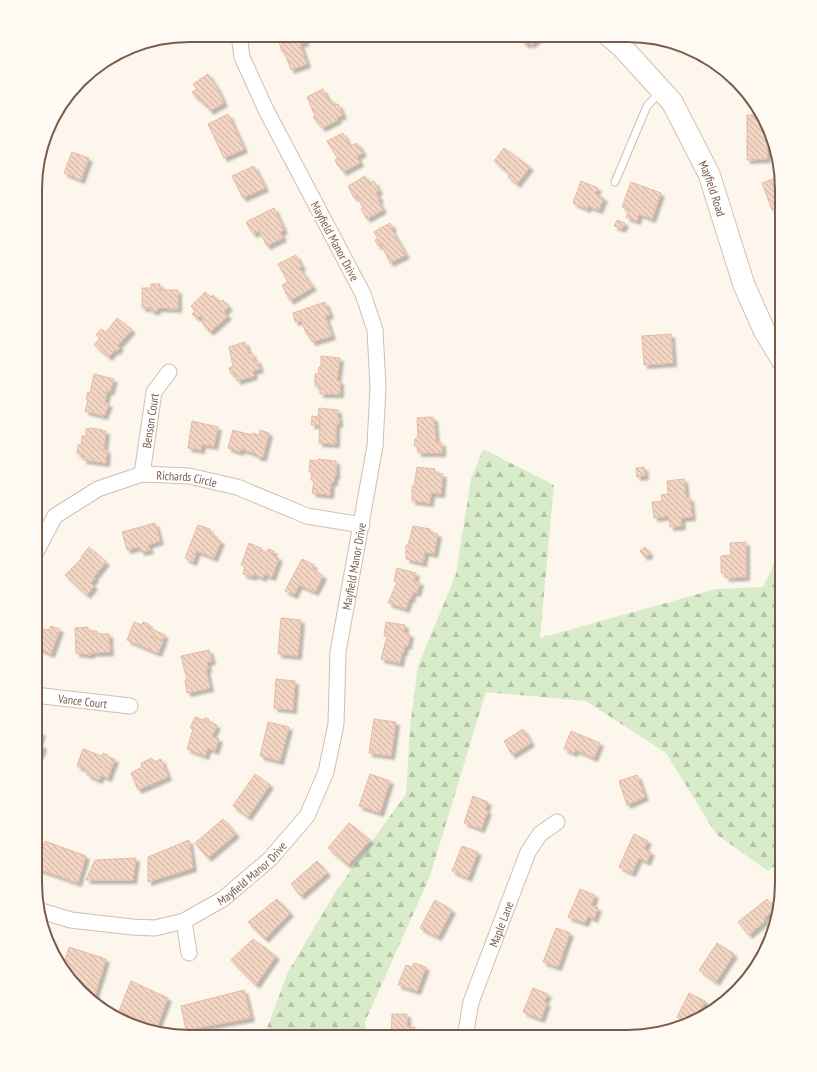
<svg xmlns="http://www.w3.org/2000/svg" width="817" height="1072" font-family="'PT Sans Narrow',sans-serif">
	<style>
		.forest { fill: url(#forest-firs) }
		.building { fill: url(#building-back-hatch); stroke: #e6bba3; filter: url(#shadow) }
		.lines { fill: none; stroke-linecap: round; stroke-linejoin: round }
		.lane-casing { stroke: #d1beb0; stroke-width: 9 }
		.street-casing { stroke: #d1beb0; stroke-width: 17 }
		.secondary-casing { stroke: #d6c0b0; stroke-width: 23 }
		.lane { stroke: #fff; stroke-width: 7 }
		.street { stroke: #fff; stroke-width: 15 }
		.secondary { stroke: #fff; stroke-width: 21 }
		.labels { text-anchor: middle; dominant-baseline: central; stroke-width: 3.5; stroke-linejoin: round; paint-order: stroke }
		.street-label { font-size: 12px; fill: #7a5c4d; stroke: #fffaf3 }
		.rim { fill: none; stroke: #7a5c4d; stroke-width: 2 }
	</style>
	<defs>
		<pattern id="forest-firs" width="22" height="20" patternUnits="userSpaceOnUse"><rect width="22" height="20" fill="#d8ecc9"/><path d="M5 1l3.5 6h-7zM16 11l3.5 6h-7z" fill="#b4c2a5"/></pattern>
		<pattern id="building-back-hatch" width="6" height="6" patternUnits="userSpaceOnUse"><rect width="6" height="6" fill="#f3d5c3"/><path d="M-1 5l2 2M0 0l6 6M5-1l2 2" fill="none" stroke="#cab0a1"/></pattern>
		<filter id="shadow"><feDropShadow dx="3.5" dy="3.5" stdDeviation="1" flood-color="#0004"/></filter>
	</defs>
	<rect width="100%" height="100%" fill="#fdf6ec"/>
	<!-- forest -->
	<polygon class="forest" points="483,449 554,485 540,638 716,589 763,587 782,548 782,862 768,871 716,834 666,753 586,701 486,692 430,876 365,1022 367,1036 264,1036 288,972 336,891 406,794 410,727 418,666 456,574 471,479"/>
	<!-- building -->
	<g class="building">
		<polygon points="285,35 297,35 299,38 303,36 306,42 300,44 307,64 291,70 284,51 282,52 278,38"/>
		<polygon points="518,36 541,36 531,45 529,42 526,45"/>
		<polygon points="208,74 216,86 224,103 210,111 204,102 202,103 198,97 196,98 192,92 197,89 193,84"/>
		<polygon points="323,89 328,100 331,99 335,106 338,104 343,115 337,118 338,120 322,128 313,117 315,116 307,97"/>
		<polygon points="228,114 244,149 224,158 208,124"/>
		<polygon points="747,115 762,115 766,120 770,136 768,137 767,159 747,160"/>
		<polygon points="343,133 349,145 351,146 357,143 363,153 357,156 360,163 343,172 339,165 338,166 335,160 338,159 327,141"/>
		<polygon points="504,148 530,167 517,184 508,177 510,174 494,161"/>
		<polygon points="72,152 89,158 81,180 64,173"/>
		<polygon points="254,166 265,188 243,198 232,176"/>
		<polygon points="365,176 369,184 374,181 379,191 376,193 380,199 378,200 383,210 367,219 361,209 363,208 357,196 354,198 348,186"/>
		<polygon points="779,177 782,188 782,207 772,210 762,183"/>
		<polygon points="581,181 598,188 595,194 604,198 599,210 588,206 587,209 573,203"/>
		<polygon points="631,182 661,193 652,219 639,214 637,221 626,217 629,210 622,207"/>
		<polygon points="274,208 284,230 280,232 283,238 267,246 259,231 253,234 246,222"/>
		<polygon points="617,220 625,223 622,229 614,226"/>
		<polygon points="390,223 393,228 391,229 406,255 390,263 381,244 378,246 375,240 378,239 374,232"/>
		<polygon points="296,255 302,267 299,268 313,287 290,301 282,285 288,282 278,264"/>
		<polygon points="151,284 160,284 160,290 178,290 178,309 157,308 157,311 151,311 151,308 142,308 142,288 151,288"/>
		<polygon points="205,292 211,297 213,295 220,302 223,300 229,307 224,312 228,316 210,332 202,323 204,320 200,316 197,318 192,314 195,311 191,306"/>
		<polygon points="325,302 330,315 325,316 332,336 312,342 309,334 307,335 301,321 295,322 293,313"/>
		<polygon points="117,318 132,330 118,345 120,347 117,351 115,350 109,357 94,345 100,338 96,335 101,329 106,332"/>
		<polygon points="671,334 673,363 644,365 642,336"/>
		<polygon points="245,342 249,354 252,353 254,361 257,360 260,369 253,371 254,376 237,381 235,373 231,374 229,368 233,366 229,347"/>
		<polygon points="321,356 340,358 337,381 340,381 340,394 320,394 320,386 315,386 315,374 318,374 319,367 321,367"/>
		<polygon points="94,374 114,379 110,392 107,391 105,403 109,404 104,416 85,411 88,400 86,399 88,392 90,393"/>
		<polygon points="319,408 338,410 338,418 339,418 339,424 336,424 336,444 319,443 320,417 319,425 311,425 312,416 318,417"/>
		<polygon points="430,417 434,418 436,442 442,443 442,453 418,453 417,446 414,446 415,439 418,437 417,418"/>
		<polygon points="192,421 218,427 214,446 202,444 201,450 188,448"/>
		<polygon points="92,428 106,431 104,450 107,450 106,463 83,460 84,454 77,454 78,445 81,445 82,436 86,436 86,429"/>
		<polygon points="233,430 252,435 253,433 259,435 260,430 269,433 263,457 257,457 256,454 241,449 240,452 228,448"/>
		<polygon points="318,459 336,461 336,476 334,476 334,482 331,483 330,495 312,493 314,481 311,480 312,472 309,472 310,460 317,461"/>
		<polygon points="417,467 435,469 434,473 443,474 441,494 431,493 430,503 412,501 412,486 414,486"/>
		<polygon points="644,467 645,476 637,477 636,468"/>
		<polygon points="684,479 686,498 690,498 692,517 681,518 682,526 670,527 669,516 654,518 652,502 662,501 661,495 668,494 667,481"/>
		<polygon points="155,523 160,541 148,545 150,550 141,552 139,547 127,550 122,532"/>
		<polygon points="198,525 210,529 209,532 214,534 213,538 221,541 214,558 197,551 193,562 185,558"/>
		<polygon points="413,526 430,529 430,532 438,534 434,554 425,552 423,563 406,559 406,545 408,545"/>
		<polygon points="746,542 746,577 726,578 725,573 721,573 721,556 731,555 730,543"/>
		<polygon points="249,543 261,548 260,551 266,553 268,549 274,551 272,555 279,558 272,577 264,574 263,578 254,574 253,577 243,574 245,567 241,565"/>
		<polygon points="89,547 106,562 94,577 95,578 91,583 94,586 87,595 65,575 82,558 81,557"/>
		<polygon points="645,547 650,554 645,557 640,551"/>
		<polygon points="302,559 314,565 312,568 323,576 315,592 299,585 294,595 285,591"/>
		<polygon points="397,568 416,573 414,581 420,582 417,593 413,592 411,599 409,599 406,609 388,603 397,582 394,581"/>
		<polygon points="281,618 301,620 298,656 278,654"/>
		<polygon points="134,622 142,625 143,622 149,624 148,627 165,635 163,640 151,636 163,641 158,653 127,640"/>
		<polygon points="386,622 405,625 404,633 410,634 408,646 405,645 404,652 402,652 400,663 381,659 387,636 384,636"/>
		<polygon points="51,626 60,629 51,654 35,647 35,628 49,630"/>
		<polygon points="88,627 88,631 97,631 97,634 109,634 110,652 90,653 91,655 76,653 75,628"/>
		<polygon points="209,650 212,661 207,662 208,669 206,669 210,688 187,693 185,680 187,680 181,656"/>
		<polygon points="276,679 295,681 293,710 274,708"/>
		<polygon points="195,717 204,720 205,718 209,719 208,722 217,725 212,737 219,739 215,751 208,748 205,756 187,749 193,729 190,728"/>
		<polygon points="374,719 396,722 391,756 369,753"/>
		<polygon points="268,722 289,727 280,761 260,756"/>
		<polygon points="523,729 531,743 512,755 504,741"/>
		<polygon points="35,730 42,733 38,744 43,746 40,755 35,753"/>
		<polygon points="571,731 600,743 594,758 576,750 574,753 564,749"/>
		<polygon points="83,749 102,756 103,753 108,755 107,757 115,759 108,778 101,775 99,780 87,775 89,771 77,766"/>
		<polygon points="152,758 154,762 161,759 168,777 138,790 131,773 142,767 141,763"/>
		<polygon points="255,774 270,785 248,817 233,806"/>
		<polygon points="370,774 390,781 380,813 359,806"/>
		<polygon points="637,775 645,797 627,805 619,781"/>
		<polygon points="473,796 488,802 485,810 488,811 481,829 464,823"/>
		<polygon points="223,819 236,834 208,858 195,843"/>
		<polygon points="349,823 370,840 348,865 328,848"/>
		<polygon points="634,834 648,841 644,849 651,852 647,862 639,858 632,873 619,867"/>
		<polygon points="189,840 193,868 148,882 148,857"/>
		<polygon points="45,841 86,856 78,883 35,868"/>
		<polygon points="462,846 478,852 468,878 452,871"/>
		<polygon points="136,858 133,880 86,880 95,860"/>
		<polygon points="317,861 327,873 301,896 291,884"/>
		<polygon points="580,889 595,895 591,906 598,908 594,919 588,916 585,923 568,917"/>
		<polygon points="277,899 290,913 265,939 248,922"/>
		<polygon points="767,899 775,909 764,918 766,920 749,935 738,922"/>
		<polygon points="435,900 452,910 438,937 420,928"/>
		<polygon points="556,928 570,933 558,967 543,962"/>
		<polygon points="253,939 276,956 256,985 231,960"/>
		<polygon points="48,941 54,943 51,952"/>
		<polygon points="717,943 734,954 716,982 699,970"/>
		<polygon points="69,947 106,959 95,995 76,987 62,969"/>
		<polygon points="414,963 426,967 417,991 398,985 406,965 412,967"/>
		<polygon points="131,981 168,998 157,1027 119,1011"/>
		<polygon points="533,988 548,994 544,1002 547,1003 541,1019 523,1012"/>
		<polygon points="244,990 251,1018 186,1030 181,1006"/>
		<polygon points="689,993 705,1001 695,1021 689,1023 677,1017"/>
		<polygon points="392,1014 407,1014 407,1027 415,1027 414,1036 383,1036 383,1032 391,1032"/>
	</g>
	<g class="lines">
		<defs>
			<polyline id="lane" points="615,182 647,106 660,92"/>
			<g id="street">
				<path id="s1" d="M142,474L154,392L169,372"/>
				<path id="s2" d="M36,552L55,516L98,489L142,474L189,476L237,487L307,516L362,525"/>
				<path id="s3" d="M35,695L130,706"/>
				<path id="s4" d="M41,911L71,920L132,927L155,928L184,921L223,899L270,859L307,816L326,772L336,724L338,652L375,446L378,387L375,330L363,294L266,110L242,57L239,35"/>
				<polyline points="184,921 189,953"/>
				<path id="s5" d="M465,1037L471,1002L528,852L540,834L557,822"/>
			</g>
			<g id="secondary">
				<path id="s6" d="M609,36L622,47L672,102L709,174L744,285L764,330L782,360"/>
			</g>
		</defs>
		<!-- lane casing -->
		<use href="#lane" class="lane-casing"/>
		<!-- street casing -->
		<use href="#street" class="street-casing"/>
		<!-- secondary casing -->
		<use href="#secondary" class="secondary-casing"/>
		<!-- lane -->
		<use href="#lane" class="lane"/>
		<!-- street -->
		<use href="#street" class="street"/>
		<!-- secondary -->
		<use href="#secondary" class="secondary"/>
	</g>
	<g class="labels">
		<!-- street labels -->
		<g class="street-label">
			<text stroke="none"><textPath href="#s6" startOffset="187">Mayfield Road</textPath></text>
			<text transform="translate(335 241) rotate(62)">Mayfield Manor Drive</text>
			<text stroke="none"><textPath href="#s1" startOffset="54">Benson Court</textPath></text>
			<text stroke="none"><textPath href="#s2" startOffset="183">Richards Circle</textPath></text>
			<text stroke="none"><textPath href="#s4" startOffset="565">Mayfield Manor Drive</textPath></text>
			<text stroke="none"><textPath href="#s3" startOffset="48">Vance Court</textPath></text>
			<text stroke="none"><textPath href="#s4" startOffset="229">Mayfield Manor Drive</textPath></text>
			<text stroke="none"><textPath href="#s5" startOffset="119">Maple Lane</textPath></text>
		</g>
	</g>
	<!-- crop -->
	<path d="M0 0H817V1072H0ZM189 42H628A147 147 0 0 1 775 189V883A147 147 0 0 1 628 1030H189A147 147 0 0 1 42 883V189A147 147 0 0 1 189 42Z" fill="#fffaf3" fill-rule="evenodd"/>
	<path class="rim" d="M189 42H628A147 147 0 0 1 775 189V883A147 147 0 0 1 628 1030H189A147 147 0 0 1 42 883V189A147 147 0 0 1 189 42Z"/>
</svg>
